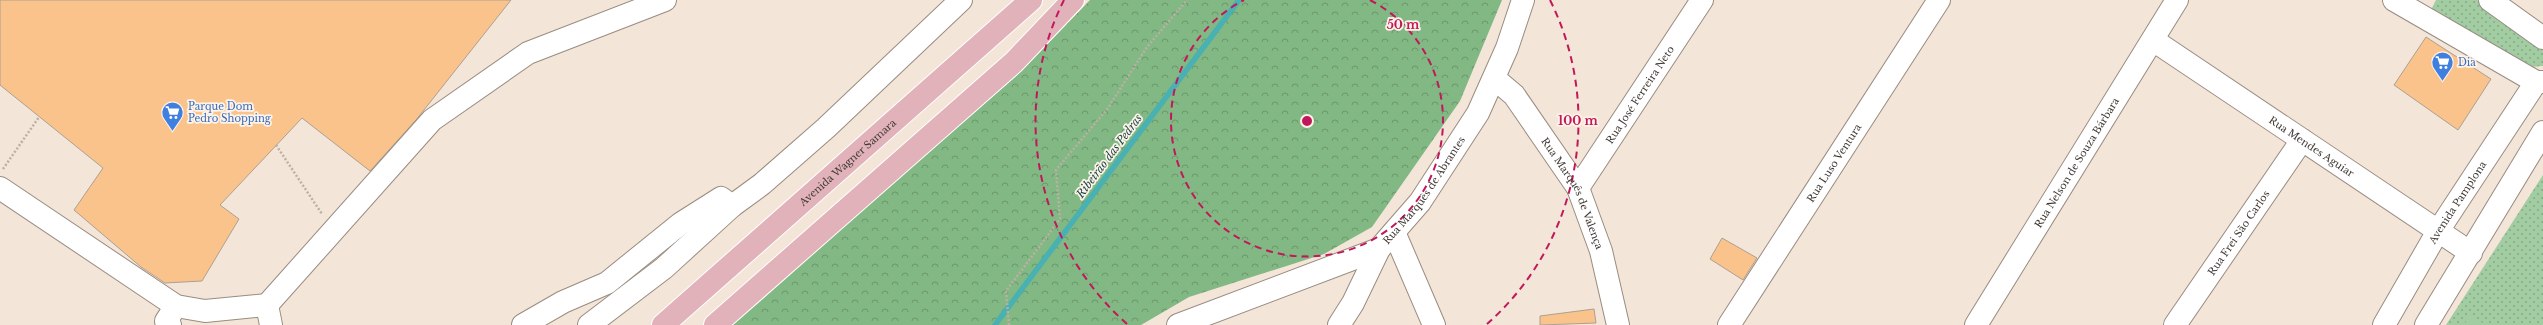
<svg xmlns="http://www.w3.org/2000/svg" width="2543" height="325" font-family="'Libre Baskerville',serif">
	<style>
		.forest { fill: url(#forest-crowns) }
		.park { fill: url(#park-dots) }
		.garden { fill: #a2cda3 }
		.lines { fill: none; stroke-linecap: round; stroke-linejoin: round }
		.stream { stroke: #49b1b2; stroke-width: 5.5 }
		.building { fill: #f9c38b; stroke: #ada093 }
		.minor-casing { stroke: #998c80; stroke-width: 24 }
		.major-casing { stroke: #fff; stroke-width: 24 }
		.path { stroke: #bcb0a5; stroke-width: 2.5; stroke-dasharray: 2 2; stroke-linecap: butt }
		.minor { stroke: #fff; stroke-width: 22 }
		.major { stroke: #e2b2bb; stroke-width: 22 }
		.ring { fill: none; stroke: #c2185b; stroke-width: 2; stroke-dasharray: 7 5 }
		.labels { text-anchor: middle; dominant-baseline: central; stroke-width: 3.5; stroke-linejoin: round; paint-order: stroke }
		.shop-label { font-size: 10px; fill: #366cbe; stroke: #fef3e8; text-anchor: start }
		.street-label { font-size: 10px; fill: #413b36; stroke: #fef3e8 }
		.water-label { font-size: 11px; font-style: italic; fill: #184747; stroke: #fef3e8 }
		.centre { fill: #c2185b; stroke: #fef3e8; stroke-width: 2 }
		.ring-label { font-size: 12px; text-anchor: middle; font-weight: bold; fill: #c2185b; stroke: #fef3e8; stroke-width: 3.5; stroke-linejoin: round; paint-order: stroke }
	</style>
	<defs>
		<pattern id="forest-crowns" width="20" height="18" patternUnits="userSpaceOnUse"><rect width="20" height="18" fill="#82b883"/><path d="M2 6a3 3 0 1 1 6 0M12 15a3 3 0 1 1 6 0" fill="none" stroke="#6c976c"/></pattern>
		<pattern id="park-dots" width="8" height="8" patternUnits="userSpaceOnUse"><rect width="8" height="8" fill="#a2cda3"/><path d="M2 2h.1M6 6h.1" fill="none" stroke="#86a886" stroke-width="1.8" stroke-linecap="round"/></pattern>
	</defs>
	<rect width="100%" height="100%" fill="#f3e5d7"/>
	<!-- forest -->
	<polygon class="forest" points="1090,0 1502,0 1460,101 1372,227 1324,254 1189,297 1141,325 731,325 1015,77"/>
	<!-- park -->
	<g class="park">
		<polygon points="2436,0 2477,0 2543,46 2543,66 2532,67 2430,12"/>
		<polygon points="2543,175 2543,325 2446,325"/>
	</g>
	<!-- garden -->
	<polygon class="garden" points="2470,315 2486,325 2464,325"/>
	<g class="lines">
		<!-- stream -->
		<polyline class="stream" points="995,325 1239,0"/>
	</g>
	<!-- building -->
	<g class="building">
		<polygon points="0,0 511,0 416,120 370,171 302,118 220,205 239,219 202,281 165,283 141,267 74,210 103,168 0,85"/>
		<polygon points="2426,37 2491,79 2458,130 2394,85"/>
		<polygon points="1722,238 1757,258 1743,280 1710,259"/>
		<polygon points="1594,309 1596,323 1540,325 1540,316"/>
	</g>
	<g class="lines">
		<defs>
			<g id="minor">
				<polyline points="2394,0 2536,82 2543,82"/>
				<polyline points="2490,0 2543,38"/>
				<path id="s1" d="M2153,40L2471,253"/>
				<path id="s2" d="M1495,79L1514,95L1578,188L1601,251L1618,325"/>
				<polyline points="0,188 176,306 205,311 267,305 432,120 528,53 665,0"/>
				<path id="s3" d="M1578,188L1702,0"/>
				<polyline points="1394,232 1434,325"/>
				<polyline points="267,305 271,325"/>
				<polyline points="170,325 166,321 176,306"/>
				<polyline points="523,325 563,302 607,283 680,224 721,198 732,206"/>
				<polyline points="589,325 664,268 732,206 762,184 826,128 961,0"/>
				<path id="s4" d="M1178,325L1379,249L1420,202L1478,113L1507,48L1523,0"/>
				<polyline points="1339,325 1353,303 1379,249"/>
				<path id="s5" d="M1729,325L1939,0"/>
				<path id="s6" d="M1976,325L2177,0"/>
				<path id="s7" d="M2175,325L2302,140"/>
				<path id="s8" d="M2384,325L2438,231L2536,82"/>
				<polyline points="2426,325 2543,132"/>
			</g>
			<g id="major">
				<path id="s9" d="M663,325L1031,0"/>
				<polyline points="715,325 1014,62 1073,0"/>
			</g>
		</defs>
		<!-- minor casing -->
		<use href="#minor" class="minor-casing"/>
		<!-- major casing -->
		<use href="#major" class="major-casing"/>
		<!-- path -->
		<g class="path">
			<polyline points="276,145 322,214"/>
			<polyline points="3,169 39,117"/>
			<polyline points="1009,325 1006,291 1060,219 1056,170 1108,108 1147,47 1187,0"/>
		</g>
		<!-- minor -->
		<use href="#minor" class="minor"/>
		<!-- major -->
		<use href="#major" class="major"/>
	</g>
	<!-- distance rings -->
	<g class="ring">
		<path d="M1370 0A136 136 0 1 1 1244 0"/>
		<path d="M1127 324A271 271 0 0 1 1064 0M1550 0A271 271 0 0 1 1487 324"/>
	</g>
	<!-- icons -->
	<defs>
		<symbol id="supermarket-pin" viewBox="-11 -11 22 30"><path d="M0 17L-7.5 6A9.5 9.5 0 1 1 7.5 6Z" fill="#3f7fe0" stroke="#fef3e8"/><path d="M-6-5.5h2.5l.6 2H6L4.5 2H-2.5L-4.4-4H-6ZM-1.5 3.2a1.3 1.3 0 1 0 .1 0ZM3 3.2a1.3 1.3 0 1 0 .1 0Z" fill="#fff"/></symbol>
	</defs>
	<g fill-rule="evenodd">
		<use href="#supermarket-pin" x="2430" y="50" width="25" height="34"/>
		<use href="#supermarket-pin" x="160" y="100" width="25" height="34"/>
	</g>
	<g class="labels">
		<!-- shop labels -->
		<g class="shop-label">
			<text x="2458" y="62">Dia</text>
			<text x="188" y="106">Parque Dom<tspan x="188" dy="12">Pedro Shopping</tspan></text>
		</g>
		<!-- street labels -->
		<g class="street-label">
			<text stroke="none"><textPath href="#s3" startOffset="112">Rua José Ferreira Neto</textPath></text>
			<text stroke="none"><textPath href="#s1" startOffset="191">Rua Mendes Aguiar</textPath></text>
			<text stroke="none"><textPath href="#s5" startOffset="193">Rua Luso Ventura</textPath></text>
			<text stroke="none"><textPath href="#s9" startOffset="246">Avenida Wagner Samara</textPath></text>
			<text stroke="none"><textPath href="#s6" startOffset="191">Rua Nelson de Souza Bárbara</textPath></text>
			<text stroke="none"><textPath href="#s4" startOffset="289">Rua Marquês de Abrantes</textPath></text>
			<text stroke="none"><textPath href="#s2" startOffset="140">Rua Marquês de Valença</textPath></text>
			<text stroke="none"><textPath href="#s8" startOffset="143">Avenida Pamplona</textPath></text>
			<text stroke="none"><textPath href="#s7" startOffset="112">Rua Frei São Carlos</textPath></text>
		</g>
		<!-- water labels -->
		<g class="water-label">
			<text transform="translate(1109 156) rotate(-53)">Ribeirão das Pedras</text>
		</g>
	</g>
	<circle cx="1307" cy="121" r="6" class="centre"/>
	<g class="ring-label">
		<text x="1403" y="29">50 m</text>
		<text x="1578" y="125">100 m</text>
	</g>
</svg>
